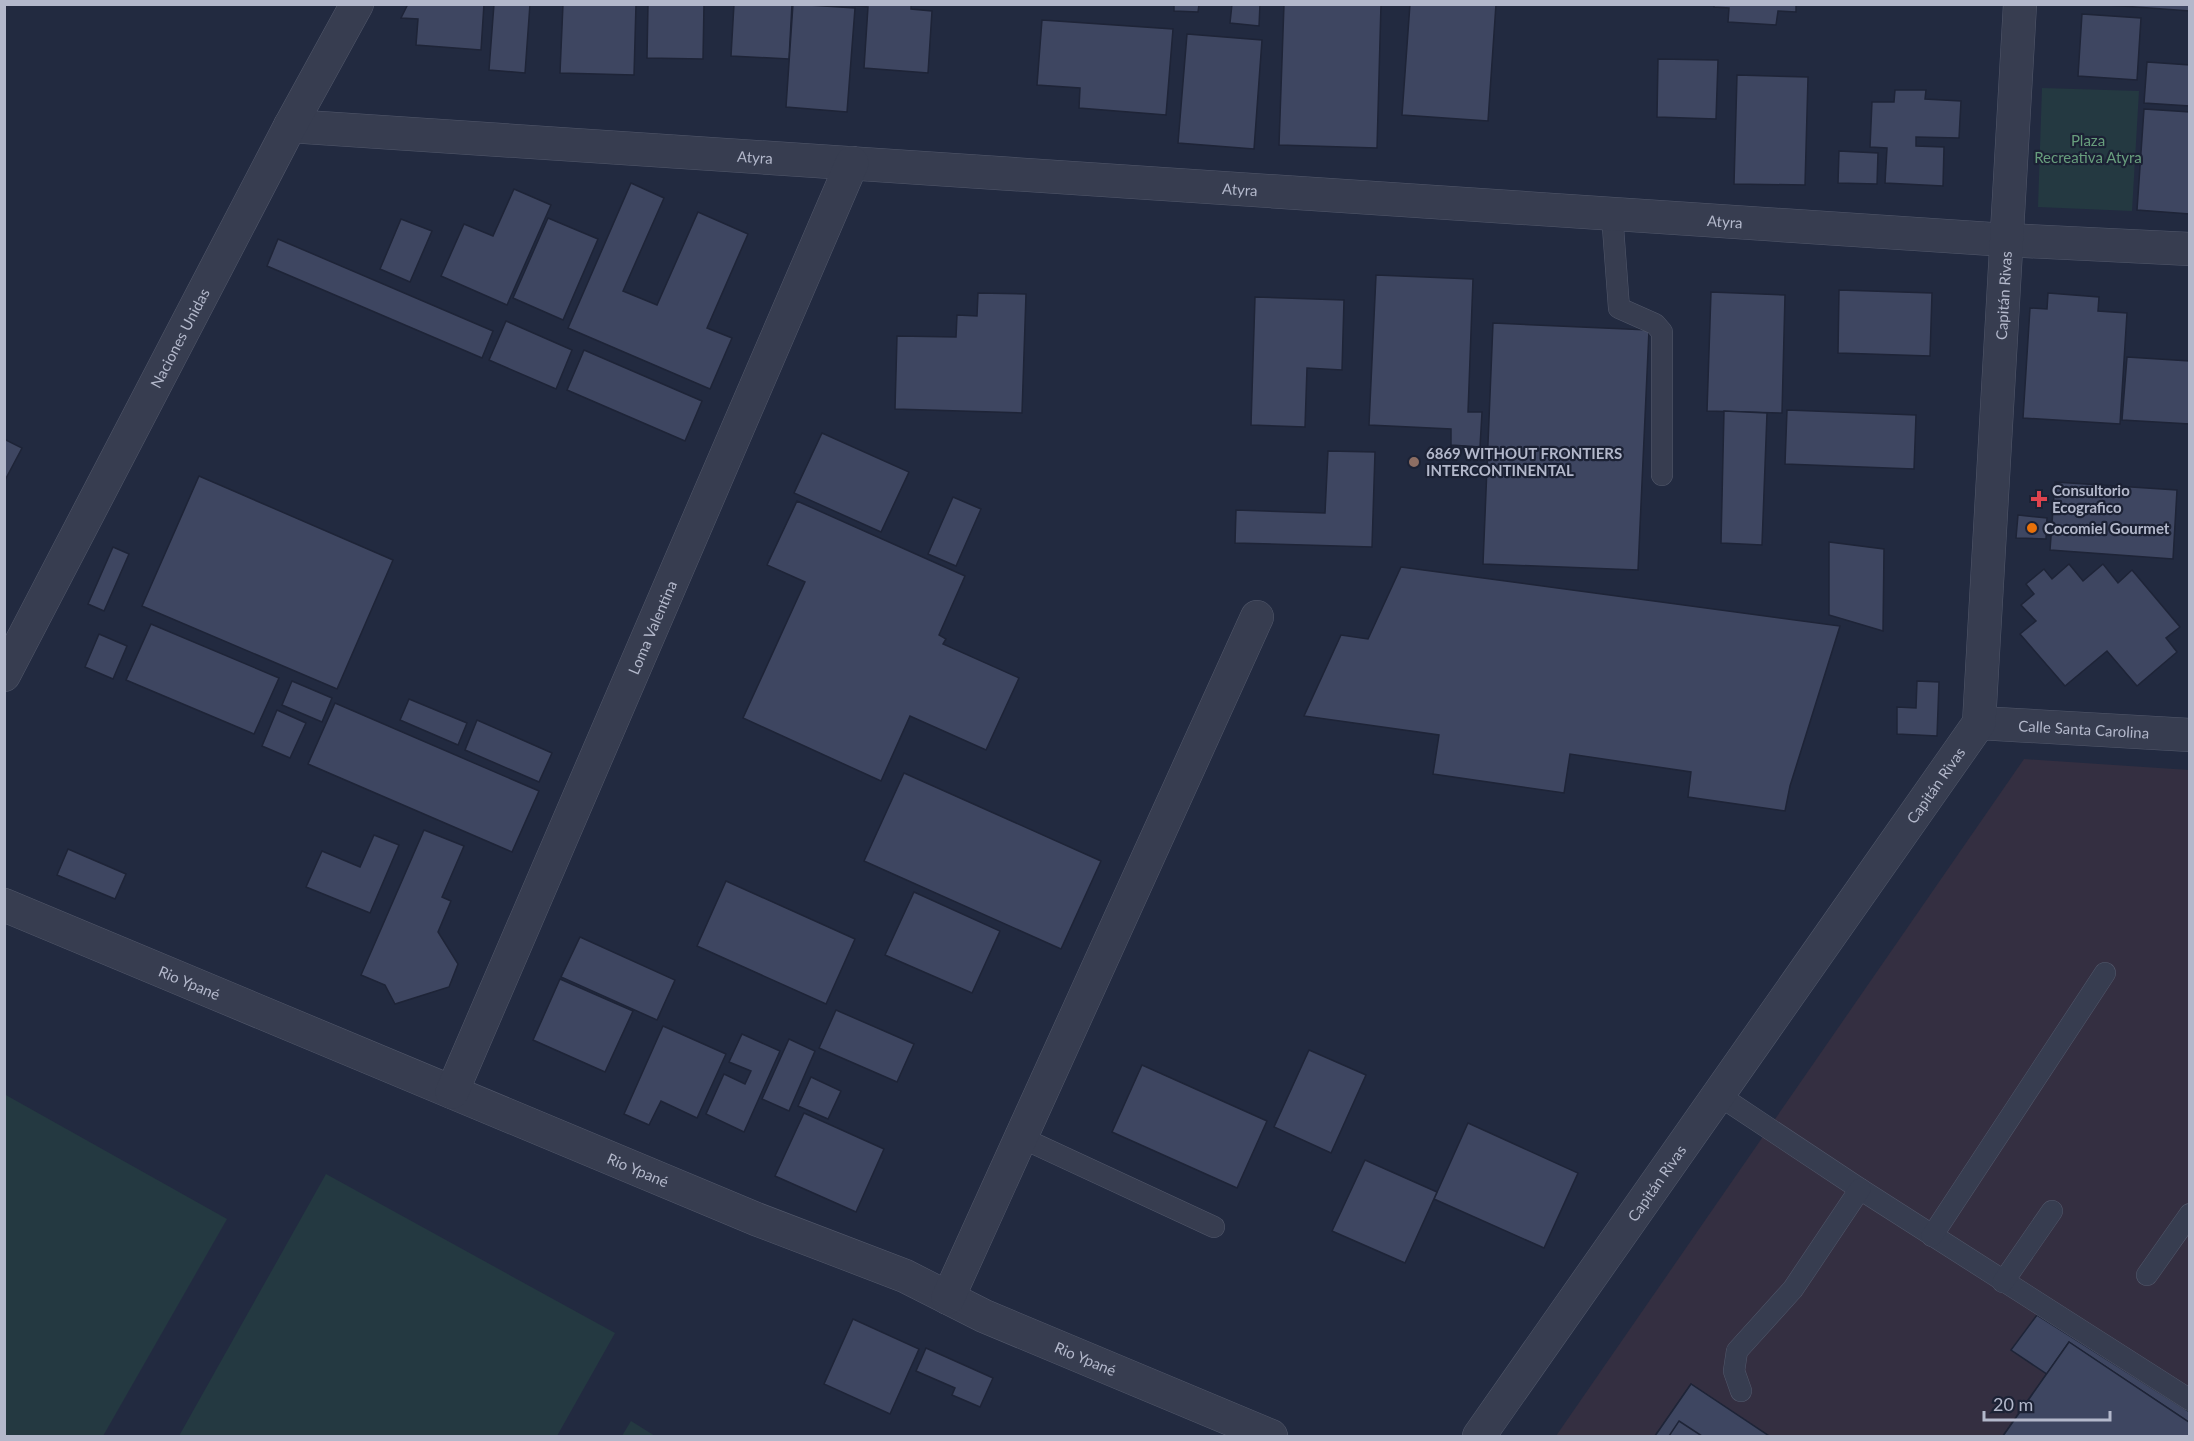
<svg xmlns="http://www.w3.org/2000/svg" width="2194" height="1441" font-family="Lato,sans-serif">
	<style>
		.medical { fill: #342f41 }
		.green { fill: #243941 }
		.building { fill: #3e4661; stroke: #1e2437; stroke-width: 1.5 }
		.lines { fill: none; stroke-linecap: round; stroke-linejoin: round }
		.service-casing { stroke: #52586b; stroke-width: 22 }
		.minor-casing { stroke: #52586b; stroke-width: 34 }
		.service { stroke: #373d50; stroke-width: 21 }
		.minor { stroke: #373d50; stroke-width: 33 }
		.education-dot { fill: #8d6e63; stroke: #1c2235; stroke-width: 2 }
		.health-dot { fill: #e0444e; stroke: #1c2235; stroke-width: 2 }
		.food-dot { fill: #e8710a; stroke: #1c2235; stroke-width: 2 }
		.labels { text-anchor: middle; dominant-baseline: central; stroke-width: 4.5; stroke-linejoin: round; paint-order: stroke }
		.park-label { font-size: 15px; fill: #689e7d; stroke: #1c2235 }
		.street-label { font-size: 15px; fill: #b3b8cb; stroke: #1c2235 }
		.poi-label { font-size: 15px; font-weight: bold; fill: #b3b8cb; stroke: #1c2235; text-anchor: start }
	</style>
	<rect width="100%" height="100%" fill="#222a40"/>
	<!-- medical -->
	<polygon class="medical" points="2024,759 2189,770 2189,1436 1556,1436"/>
	<!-- green -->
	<g class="green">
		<polygon points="2042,88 2139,91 2132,211 2038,207"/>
		<polygon points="4,1094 227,1219 103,1436 5,1436"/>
		<polygon points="326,1174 615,1333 557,1436 179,1436"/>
		<polygon points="631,1421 655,1436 622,1436"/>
	</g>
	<!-- building -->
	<g class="building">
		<polygon points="408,4 484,4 481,50 416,45 418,19 401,18"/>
		<polygon points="494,4 530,4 525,73 489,70"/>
		<polygon points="563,4 636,4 634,75 560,73"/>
		<polygon points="648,4 704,4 703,59 647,58"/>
		<polygon points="734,4 792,4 789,59 731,56"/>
		<polygon points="793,4 855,8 847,112 786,107"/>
		<polygon points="838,4 911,4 911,9 932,11 928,73 864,68 868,7"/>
		<polygon points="1174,4 1199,4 1198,12 1174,11"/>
		<polygon points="1232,4 1260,4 1259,26 1230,23"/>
		<polygon points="1284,4 1381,4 1377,148 1279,145"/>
		<polygon points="1410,4 1496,4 1488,121 1402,115"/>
		<polygon points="1714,4 1796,4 1796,12 1778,11 1776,25 1728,22 1729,8 1714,7"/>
		<polygon points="2095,4 2190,4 2190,11"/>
		<polygon points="2082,14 2141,18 2137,80 2078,76"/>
		<polygon points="1042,20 1173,29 1166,115 1079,108 1080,88 1037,85"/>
		<polygon points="1187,34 1262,40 1254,149 1178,143"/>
		<polygon points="1658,59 1718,60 1716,119 1657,117"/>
		<polygon points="2147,62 2190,65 2190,106 2144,103"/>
		<polygon points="1737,75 1808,77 1805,185 1734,184"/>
		<polygon points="1895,90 1926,90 1925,99 1961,101 1959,138 1916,137 1916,146 1944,147 1943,186 1885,183 1887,148 1870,147 1872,102 1894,102"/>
		<polygon points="2144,109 2190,112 2190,214 2137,210"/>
		<polygon points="1839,151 1878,153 1877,184 1838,183"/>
		<polygon points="631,183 664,198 623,291 657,305 698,212 748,234 707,328 732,338 710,389 568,328"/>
		<polygon points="514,189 551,205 507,305 441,276 464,224 493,236"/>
		<polygon points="548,218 598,239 563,320 513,298"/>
		<polygon points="401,219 432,231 410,282 380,269"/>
		<polygon points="278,239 493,331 482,358 267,266"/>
		<polygon points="1376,275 1473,279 1468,412 1482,412 1480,447 1451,445 1451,429 1369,425"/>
		<polygon points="1839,290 1932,293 1930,356 1838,353"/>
		<polygon points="1711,292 1785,295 1782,413 1707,411"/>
		<polygon points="978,293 1026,294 1022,413 895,409 897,336 956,337 957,315 977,316"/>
		<polygon points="2048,293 2099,297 2098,311 2127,313 2120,424 2023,418 2030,308 2047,309"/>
		<polygon points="1255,297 1344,300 1342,370 1307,368 1305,427 1251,425"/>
		<polygon points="506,321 572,350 556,389 489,360"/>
		<polygon points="1493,323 1649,330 1638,570 1483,564"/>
		<polygon points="584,350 702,401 685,441 567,390"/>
		<polygon points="2127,357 2190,361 2190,424 2122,420"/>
		<polygon points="1787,410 1916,415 1914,469 1785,464"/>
		<polygon points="1724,411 1767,413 1762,545 1721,543"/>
		<polygon points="822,433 909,472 881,532 794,493"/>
		<polygon points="4,439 22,448 4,482"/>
		<polygon points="1328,451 1375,452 1372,547 1235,543 1236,510 1325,513"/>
		<polygon points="199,476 393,560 337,689 142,606"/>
		<polygon points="2055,482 2177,490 2173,559 2050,550"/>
		<polygon points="953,497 981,509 956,566 928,554"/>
		<polygon points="797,501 965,576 939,635 946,639 943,644 1019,678 986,750 910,716 881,781 743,718 805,582 767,565"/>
		<polygon points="2018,515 2047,518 2046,539 2016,538"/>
		<polygon points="1829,542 1884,549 1883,631 1829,615"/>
		<polygon points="113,547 129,554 104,611 88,604"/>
		<polygon points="2069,564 2083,581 2103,564 2118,583 2132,570 2180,627 2166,638 2177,652 2137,686 2107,651 2065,686 2020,634 2036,621 2021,605 2034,594 2026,584 2044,569 2052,579"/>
		<polygon points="1401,567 1840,626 1790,786 1785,811 1688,797 1691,772 1570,754 1564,793 1433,774 1439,735 1304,716 1341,635 1368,639"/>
		<polygon points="151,624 279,678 254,734 126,680"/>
		<polygon points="99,634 127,646 113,679 85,667"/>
		<polygon points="292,681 332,698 322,722 282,705"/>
		<polygon points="1917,681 1939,682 1937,736 1897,734 1897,707 1916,708"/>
		<polygon points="409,699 467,723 458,745 400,720"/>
		<polygon points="335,703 539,791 512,852 308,764"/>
		<polygon points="277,710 306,723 290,758 262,746"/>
		<polygon points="477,720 552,753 539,782 465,750"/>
		<polygon points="904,773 1101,861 1061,949 864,861"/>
		<polygon points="424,830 464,846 442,897 451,901 438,932 458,964 449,987 395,1004 385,985 361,975"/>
		<polygon points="374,835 399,845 370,913 306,887 322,851 360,867"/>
		<polygon points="68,849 126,874 115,899 57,875"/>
		<polygon points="726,881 855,939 826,1004 697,946"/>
		<polygon points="914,892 1000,931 972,993 885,955"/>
		<polygon points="580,937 675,980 657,1020 561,977"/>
		<polygon points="560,979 633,1011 605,1072 533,1040"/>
		<polygon points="836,1010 914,1044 897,1082 819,1048"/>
		<polygon points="663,1026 726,1054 697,1118 661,1101 649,1125 624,1114"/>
		<polygon points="742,1034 780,1051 744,1132 706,1114 724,1074 745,1084 751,1071 729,1062"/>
		<polygon points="789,1039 815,1051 789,1111 762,1099"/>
		<polygon points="1309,1050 1366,1075 1331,1153 1274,1127"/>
		<polygon points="1142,1065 1267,1121 1237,1188 1112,1132"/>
		<polygon points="811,1077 841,1091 828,1119 798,1106"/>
		<polygon points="804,1113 884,1149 856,1212 775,1176"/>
		<polygon points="1468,1123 1578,1173 1544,1248 1434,1199"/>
		<polygon points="1365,1160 1437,1192 1405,1263 1332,1231"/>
		<polygon points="2037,1315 2190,1412 2190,1436 2033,1436 2066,1387 2011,1350"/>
		<polygon points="853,1319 919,1349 890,1414 824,1384"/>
		<polygon points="2069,1342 2190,1423 2190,1436 2003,1436"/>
		<polygon points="2069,1342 2190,1423 2190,1436 2003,1436"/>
		<polygon points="926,1348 993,1378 980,1407 952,1395 955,1388 916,1371"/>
		<polygon points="1691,1384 1769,1436 1655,1436"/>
		<polygon points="1691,1384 1769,1436 1655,1436"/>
		<polygon points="1679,1421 1702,1436 1669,1436"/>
	</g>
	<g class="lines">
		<defs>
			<g id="service">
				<polyline points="1612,214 1619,308 1655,324 1662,332 1662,475"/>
				<polyline points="1717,1094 1860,1189 2190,1400"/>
				<polyline points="1020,1137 1214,1227"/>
				<polyline points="1932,1236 2105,973"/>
				<polyline points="2147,1275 2190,1214"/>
				<polyline points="2003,1282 2052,1211"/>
				<polyline points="1741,1391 1734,1371 1737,1351 1793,1289 1860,1189"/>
			</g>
			<g id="minor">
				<path id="s1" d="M290,126L2006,240L2190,249"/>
				<path id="s2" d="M4,675L290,126L357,4"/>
				<path id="s3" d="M1979,723L2190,735"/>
				<path id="s4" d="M4,905L756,1219L905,1276L984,1316L1271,1436"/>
				<path id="s5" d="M452,1092L852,163"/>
				<polyline points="948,1298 1257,617"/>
				<path id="s6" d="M1479,1436L1979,723L2020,4"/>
			</g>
		</defs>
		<!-- service casing -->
		<use href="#service" class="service-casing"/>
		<!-- minor casing -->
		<use href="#minor" class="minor-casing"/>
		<!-- service -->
		<use href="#service" class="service"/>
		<!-- minor -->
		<use href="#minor" class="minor"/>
	</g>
	<!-- markers -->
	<circle class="education-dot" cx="1414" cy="462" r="6"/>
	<path class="health-dot" d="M2036 490h6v6h6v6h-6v6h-6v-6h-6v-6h6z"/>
	<circle class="food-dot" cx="2032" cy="528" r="6"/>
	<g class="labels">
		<!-- park labels -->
		<g class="park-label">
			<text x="2088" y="140">Plaza<tspan x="2088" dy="17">Recreativa Atyra</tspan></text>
		</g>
		<!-- street labels -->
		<g class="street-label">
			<text stroke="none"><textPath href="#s1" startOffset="466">Atyra</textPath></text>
			<text stroke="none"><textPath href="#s1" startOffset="952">Atyra</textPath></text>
			<text stroke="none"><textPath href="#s1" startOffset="1438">Atyra</textPath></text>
			<text stroke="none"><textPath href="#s6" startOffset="1299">Capitán Rivas</textPath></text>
			<text stroke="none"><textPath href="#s2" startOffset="380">Naciones Unidas</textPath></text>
			<text stroke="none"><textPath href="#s5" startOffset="506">Loma Valentina</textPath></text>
			<text stroke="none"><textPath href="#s3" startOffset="105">Calle Santa Carolina</textPath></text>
			<text stroke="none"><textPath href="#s6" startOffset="795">Capitán Rivas</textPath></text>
			<text stroke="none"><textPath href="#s4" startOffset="201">Rio Ypané</textPath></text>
			<text stroke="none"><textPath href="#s4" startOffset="687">Rio Ypané</textPath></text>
			<text stroke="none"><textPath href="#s6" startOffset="309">Capitán Rivas</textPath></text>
			<text stroke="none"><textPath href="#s4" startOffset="1173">Rio Ypané</textPath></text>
		</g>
		<!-- poi labels -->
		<g class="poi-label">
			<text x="1426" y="453">6869 WITHOUT FRONTIERS<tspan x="1426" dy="17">INTERCONTINENTAL</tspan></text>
			<text x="2052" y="490">Consultorio<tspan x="2052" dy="17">Ecografico</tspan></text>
			<text x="2044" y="528">Cocomiel Gourmet</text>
		</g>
	</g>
	<!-- border -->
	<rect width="2194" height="1441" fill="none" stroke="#b3b8cb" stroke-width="12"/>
	<!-- scale -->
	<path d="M1984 1411v9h126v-9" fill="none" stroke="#b3b8cb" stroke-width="3"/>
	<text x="1993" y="1411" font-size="18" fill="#b3b8cb" stroke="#1c2235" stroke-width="4.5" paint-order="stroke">20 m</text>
</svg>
